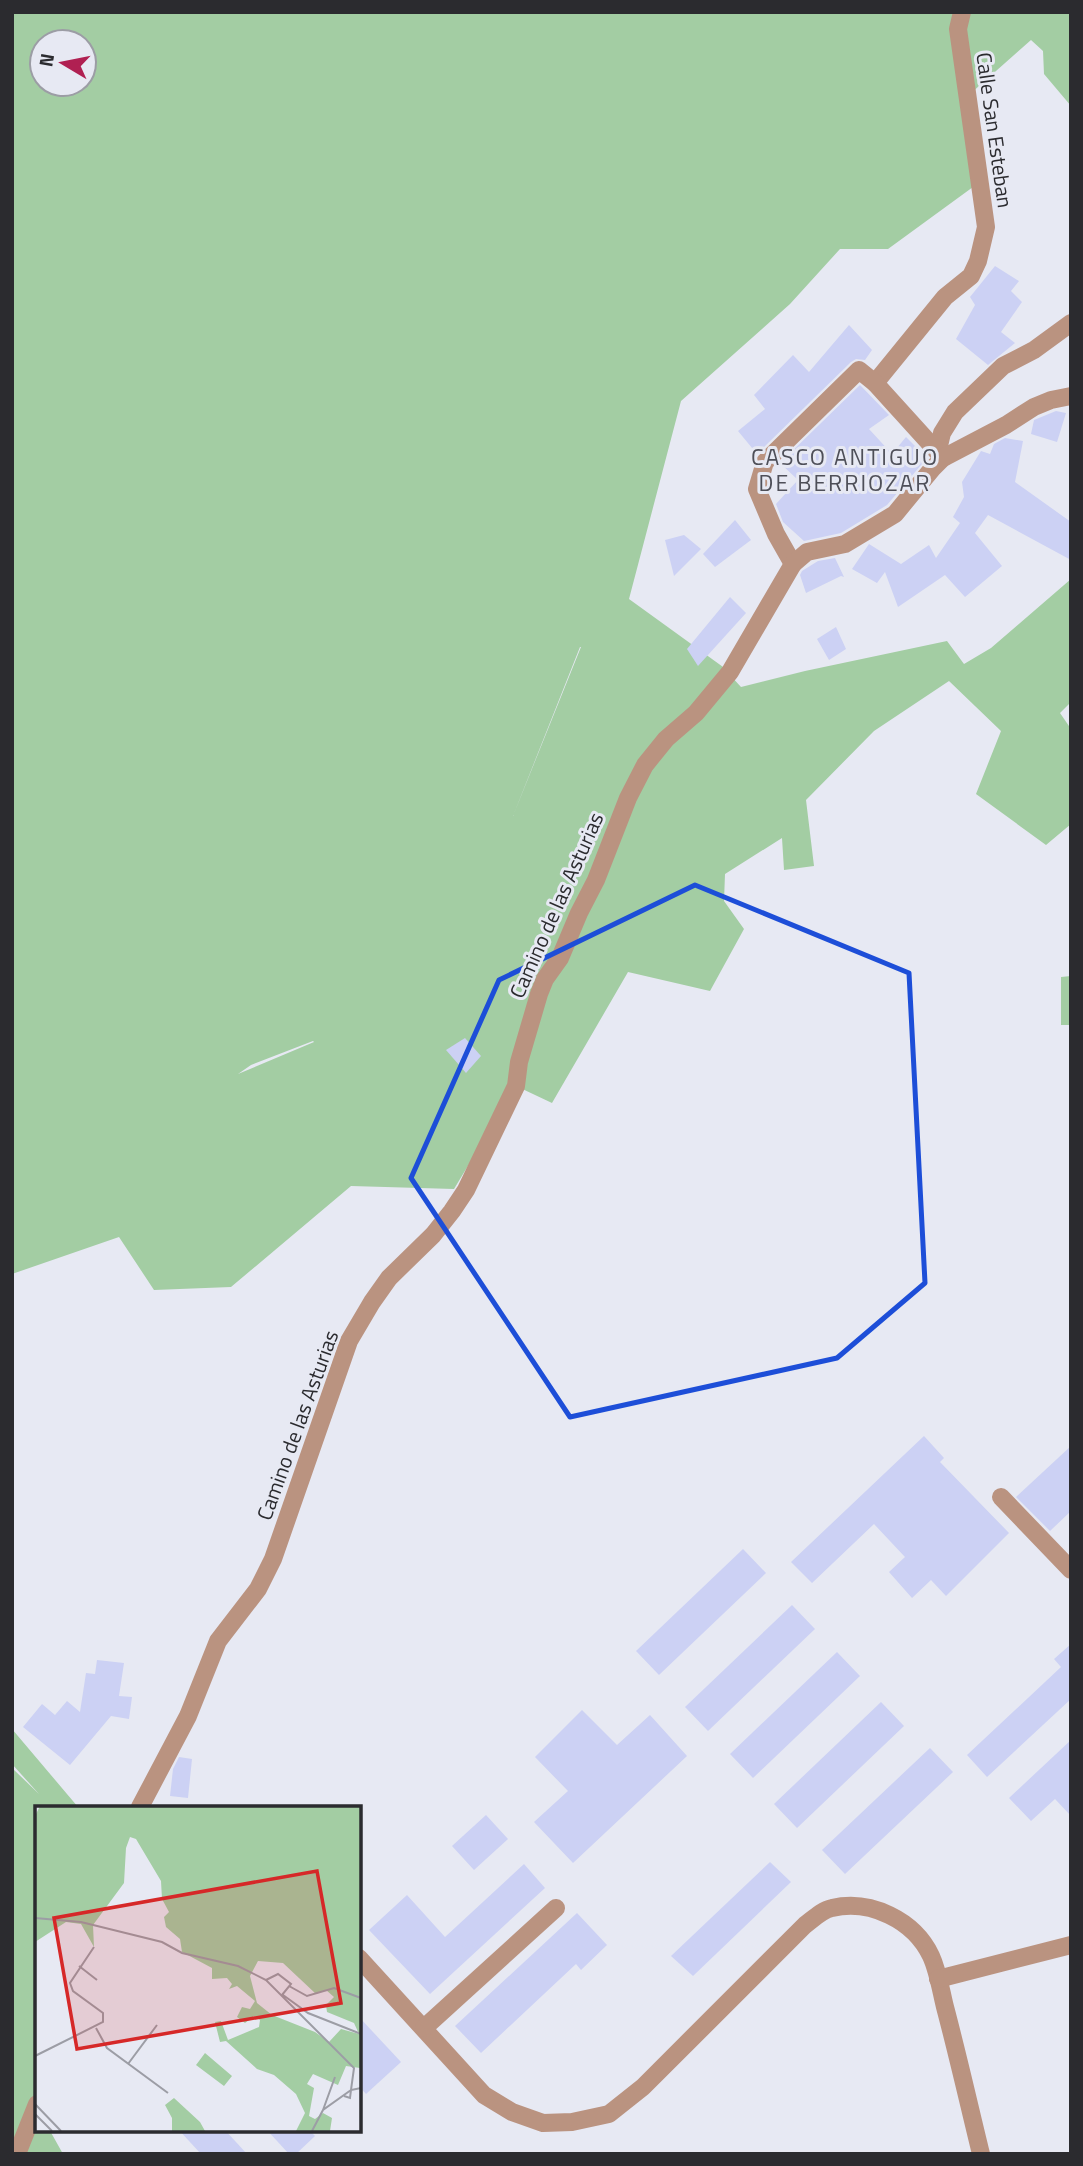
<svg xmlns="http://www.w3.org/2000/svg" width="1083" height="2166" font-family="'Titillium Web',sans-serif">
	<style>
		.green { fill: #a3cda3; fill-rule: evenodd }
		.building { fill: #ccd1f4 }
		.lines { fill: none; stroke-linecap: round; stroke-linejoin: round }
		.minor { stroke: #ba9380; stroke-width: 18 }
		.marked { fill: none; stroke: #1d4ed8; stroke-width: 5; stroke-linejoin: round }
		.labels { text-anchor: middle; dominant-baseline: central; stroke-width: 6; stroke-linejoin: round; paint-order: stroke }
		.street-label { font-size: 21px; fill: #2b2b2f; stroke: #e7e9f3 }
		.neighbourhood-label { font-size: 23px; letter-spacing: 2px; fill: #4e4f58; stroke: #e7e9f3 }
		.inset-road { fill: none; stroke: #9c9da5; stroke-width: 2 }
		.view { fill: #d62828; fill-opacity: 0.15; stroke: #d62828; stroke-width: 3.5 }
		.inset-edge { fill: none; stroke: #2b2b2f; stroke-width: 3.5 }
	</style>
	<rect width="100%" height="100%" fill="#e7e9f3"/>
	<!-- green -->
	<g class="green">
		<path d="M12,12H1071V106L1044,74L1043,51L1031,40L961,102L973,187L888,249H840L790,304L681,401L629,599L730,672V675L741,687L805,671L947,641L964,664L991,648L1071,579V702L1060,713L1071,729V824L1046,845L976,794L1001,731L949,681L874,731L806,800L814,866L784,870L782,838L725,874L724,901L744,929L710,991L628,972L552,1103L516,1086L454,1189L351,1186L231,1287L154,1290L119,1237L12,1274ZM42,42H84V84H42ZM580,647H581L513,816ZM313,1041L314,1042L238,1074L251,1065Z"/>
		<polygon points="1071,976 1071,1025 1061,1025 1061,977"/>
		<polygon points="12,1729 78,1807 37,1807 37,2129 49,2129 63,2154 12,2154 12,1768 39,1794 12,1764"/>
	</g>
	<!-- building -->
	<g class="building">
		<polygon points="995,266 1019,281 1011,291 1022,302 1001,332 1015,343 988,365 956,339 975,305 970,297"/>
		<polygon points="849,325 872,350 865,360 856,359 851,362 757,454 738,431 765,409 754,395 793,355 809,372"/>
		<polygon points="860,385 889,415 869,429 892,454 906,437 927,458 887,505 841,533 804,541 783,522 776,504 798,480 780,463"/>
		<polygon points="1056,411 1066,413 1057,442 1031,434 1034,420"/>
		<polygon points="1005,438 1023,441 1015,482 1071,522 1071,560 988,515 975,533 1002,566 965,597 945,575 898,607 885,572 877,583 852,569 869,544 901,564 929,545 936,558 960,523 953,517 964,497 962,482 981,451 990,454 994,444"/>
		<polygon points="735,520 751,540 715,567 703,554"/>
		<polygon points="684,535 701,549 674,576 665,540"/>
		<polygon points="835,558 844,577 841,576 806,593 800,575 802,571 818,561"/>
		<polygon points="730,597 746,613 698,666 687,649"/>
		<polygon points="836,627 846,649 829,660 817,639"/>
		<polygon points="465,1038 481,1056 466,1073 446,1050"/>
		<polygon points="924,1436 944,1458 940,1462 1009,1533 946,1596 931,1580 912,1598 889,1572 905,1557 874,1524 812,1583 791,1562"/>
		<polygon points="1071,1446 1071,1511 1050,1531 1016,1497"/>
		<polygon points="743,1549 766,1573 659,1675 636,1651"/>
		<polygon points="792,1605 815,1629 708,1731 685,1707"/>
		<polygon points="1071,1644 1071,1699 987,1777 967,1755 1061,1667 1054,1659"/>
		<polygon points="837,1652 860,1676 753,1778 730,1754"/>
		<polygon points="97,1660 124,1663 119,1696 132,1697 129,1719 111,1716 70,1765 23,1727 42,1704 55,1715 67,1701 80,1712 86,1673 95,1674"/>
		<polygon points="881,1702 904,1726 797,1828 774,1804"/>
		<polygon points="582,1710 617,1745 650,1715 687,1756 573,1863 534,1822 568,1791 535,1757"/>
		<polygon points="1071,1740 1071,1816 1055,1799 1031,1821 1009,1798"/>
		<polygon points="930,1748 953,1772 845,1874 822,1850"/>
		<polygon points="179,1757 192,1759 188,1798 170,1796 173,1769"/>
		<polygon points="486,1815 508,1839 474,1870 452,1846"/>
		<polygon points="770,1862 791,1882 693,1976 671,1956"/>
		<polygon points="524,1864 545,1888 430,1994 369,1930 407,1895 445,1937"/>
		<polygon points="577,1913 607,1945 581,1970 576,1964 481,2053 455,2026"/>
		<polygon points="359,2017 401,2062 366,2094 359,2086"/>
		<polygon points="178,2129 224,2129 247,2154 201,2154"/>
		<polygon points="266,2129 308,2129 315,2136 296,2154 289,2154"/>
	</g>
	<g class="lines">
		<!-- minor -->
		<g class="minor">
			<polyline points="875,383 945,297 971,276 978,261 986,227 958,29 962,12"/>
			<polyline points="938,450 942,433 955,412 1003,366 1034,350 1071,323"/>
			<polyline points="793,564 776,534 757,489 765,462 859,370 875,383 943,458"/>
			<polyline points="1001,1497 1071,1570"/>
			<polyline points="140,1807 188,1716 218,1641 258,1589 273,1559 349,1341 372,1302 389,1278 433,1235 452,1211 466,1190 516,1086 519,1062 539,994 545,979 560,958 579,913 596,880 628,798 645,765 666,739 696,713 730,672 793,564 807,552 845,544 895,514 932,469 943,458 1006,425 1034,407 1051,400 1071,396"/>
			<path d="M359,1958L484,2095L512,2112L543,2123L572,2122L609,2114L643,2087L805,1925C813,1919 822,1910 832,1908C870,1899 914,1920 931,1956C938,1971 941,1991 945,2007C958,2056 969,2105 981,2154"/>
			<polyline points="938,1979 1071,1945"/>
			<polyline points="424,2028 556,1908"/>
			<polyline points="17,2154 37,2104"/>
		</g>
	</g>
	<!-- marked area -->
	<path class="marked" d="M695,885L909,973L925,1283L837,1358L570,1417L411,1178L499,980Z"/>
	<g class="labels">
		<!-- street labels -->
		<g class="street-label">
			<text transform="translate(995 130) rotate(82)">Calle San Esteban</text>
			<text transform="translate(556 905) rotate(-66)">Camino de las Asturias</text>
			<text transform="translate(297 1425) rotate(-70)">Camino de las Asturias</text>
		</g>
		<!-- neighbourhood labels -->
		<g class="neighbourhood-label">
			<text x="845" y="456">CASCO ANTIGUO<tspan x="845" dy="26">DE BERRIOZAR</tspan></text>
		</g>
	</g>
	<!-- overview -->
	<g transform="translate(35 1806)">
		<rect width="326" height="326" fill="#e7e9f3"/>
		<path d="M5,0H325V262L311,260L303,279L278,268L272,278L279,282L274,310L280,313L288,307L297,312L295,325H261L270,307L261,288L239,269L222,263L191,235L185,236L180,216L186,215L193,234L224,221L225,214L219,210L210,217L202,211L207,201L215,203L220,195L202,180L194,183L197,178L192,172L177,173V162L147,146L145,133L131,121L129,111L134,106L127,93L126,75L101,33L95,31L91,42L89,77L58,119L59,141L46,118L31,116L0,136V10ZM223,155L248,157L281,188L291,184L299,191L291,199L292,206L319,217L324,228L306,223L294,236L280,226L237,209L222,197L215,170ZM170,247L197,270L189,280L161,259ZM139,292L165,316L170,325H137V312L130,299Z" fill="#a3cda3" fill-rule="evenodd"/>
		<path class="inset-road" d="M0,112L46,116L127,136L147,147L203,160L231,174L319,262L316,284L288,304L277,325M44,160L62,174M231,174L243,168L256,178L247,189M254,180L272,190L299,182L326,192M248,189L273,207L326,228M61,222L72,242L133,287M0,250L68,216V207L38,185L35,177L59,141M93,258L122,219M309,290L315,292L316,284L326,282M0,298L26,325M288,304L300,271M0,308L17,325"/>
		<path class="view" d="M282,65L306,197L42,243L19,112Z"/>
		<rect width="326" height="326" class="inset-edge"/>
	</g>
	<!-- border -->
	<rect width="1083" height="2166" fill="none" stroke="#2b2b2f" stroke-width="28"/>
	<!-- north arrow -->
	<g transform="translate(63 63) rotate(280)"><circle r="33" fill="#e7e9f3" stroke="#9c9da5" stroke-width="2"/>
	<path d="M0-5L12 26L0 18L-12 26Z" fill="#b02052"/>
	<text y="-10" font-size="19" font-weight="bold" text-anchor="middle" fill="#2b2b2f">N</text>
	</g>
</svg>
